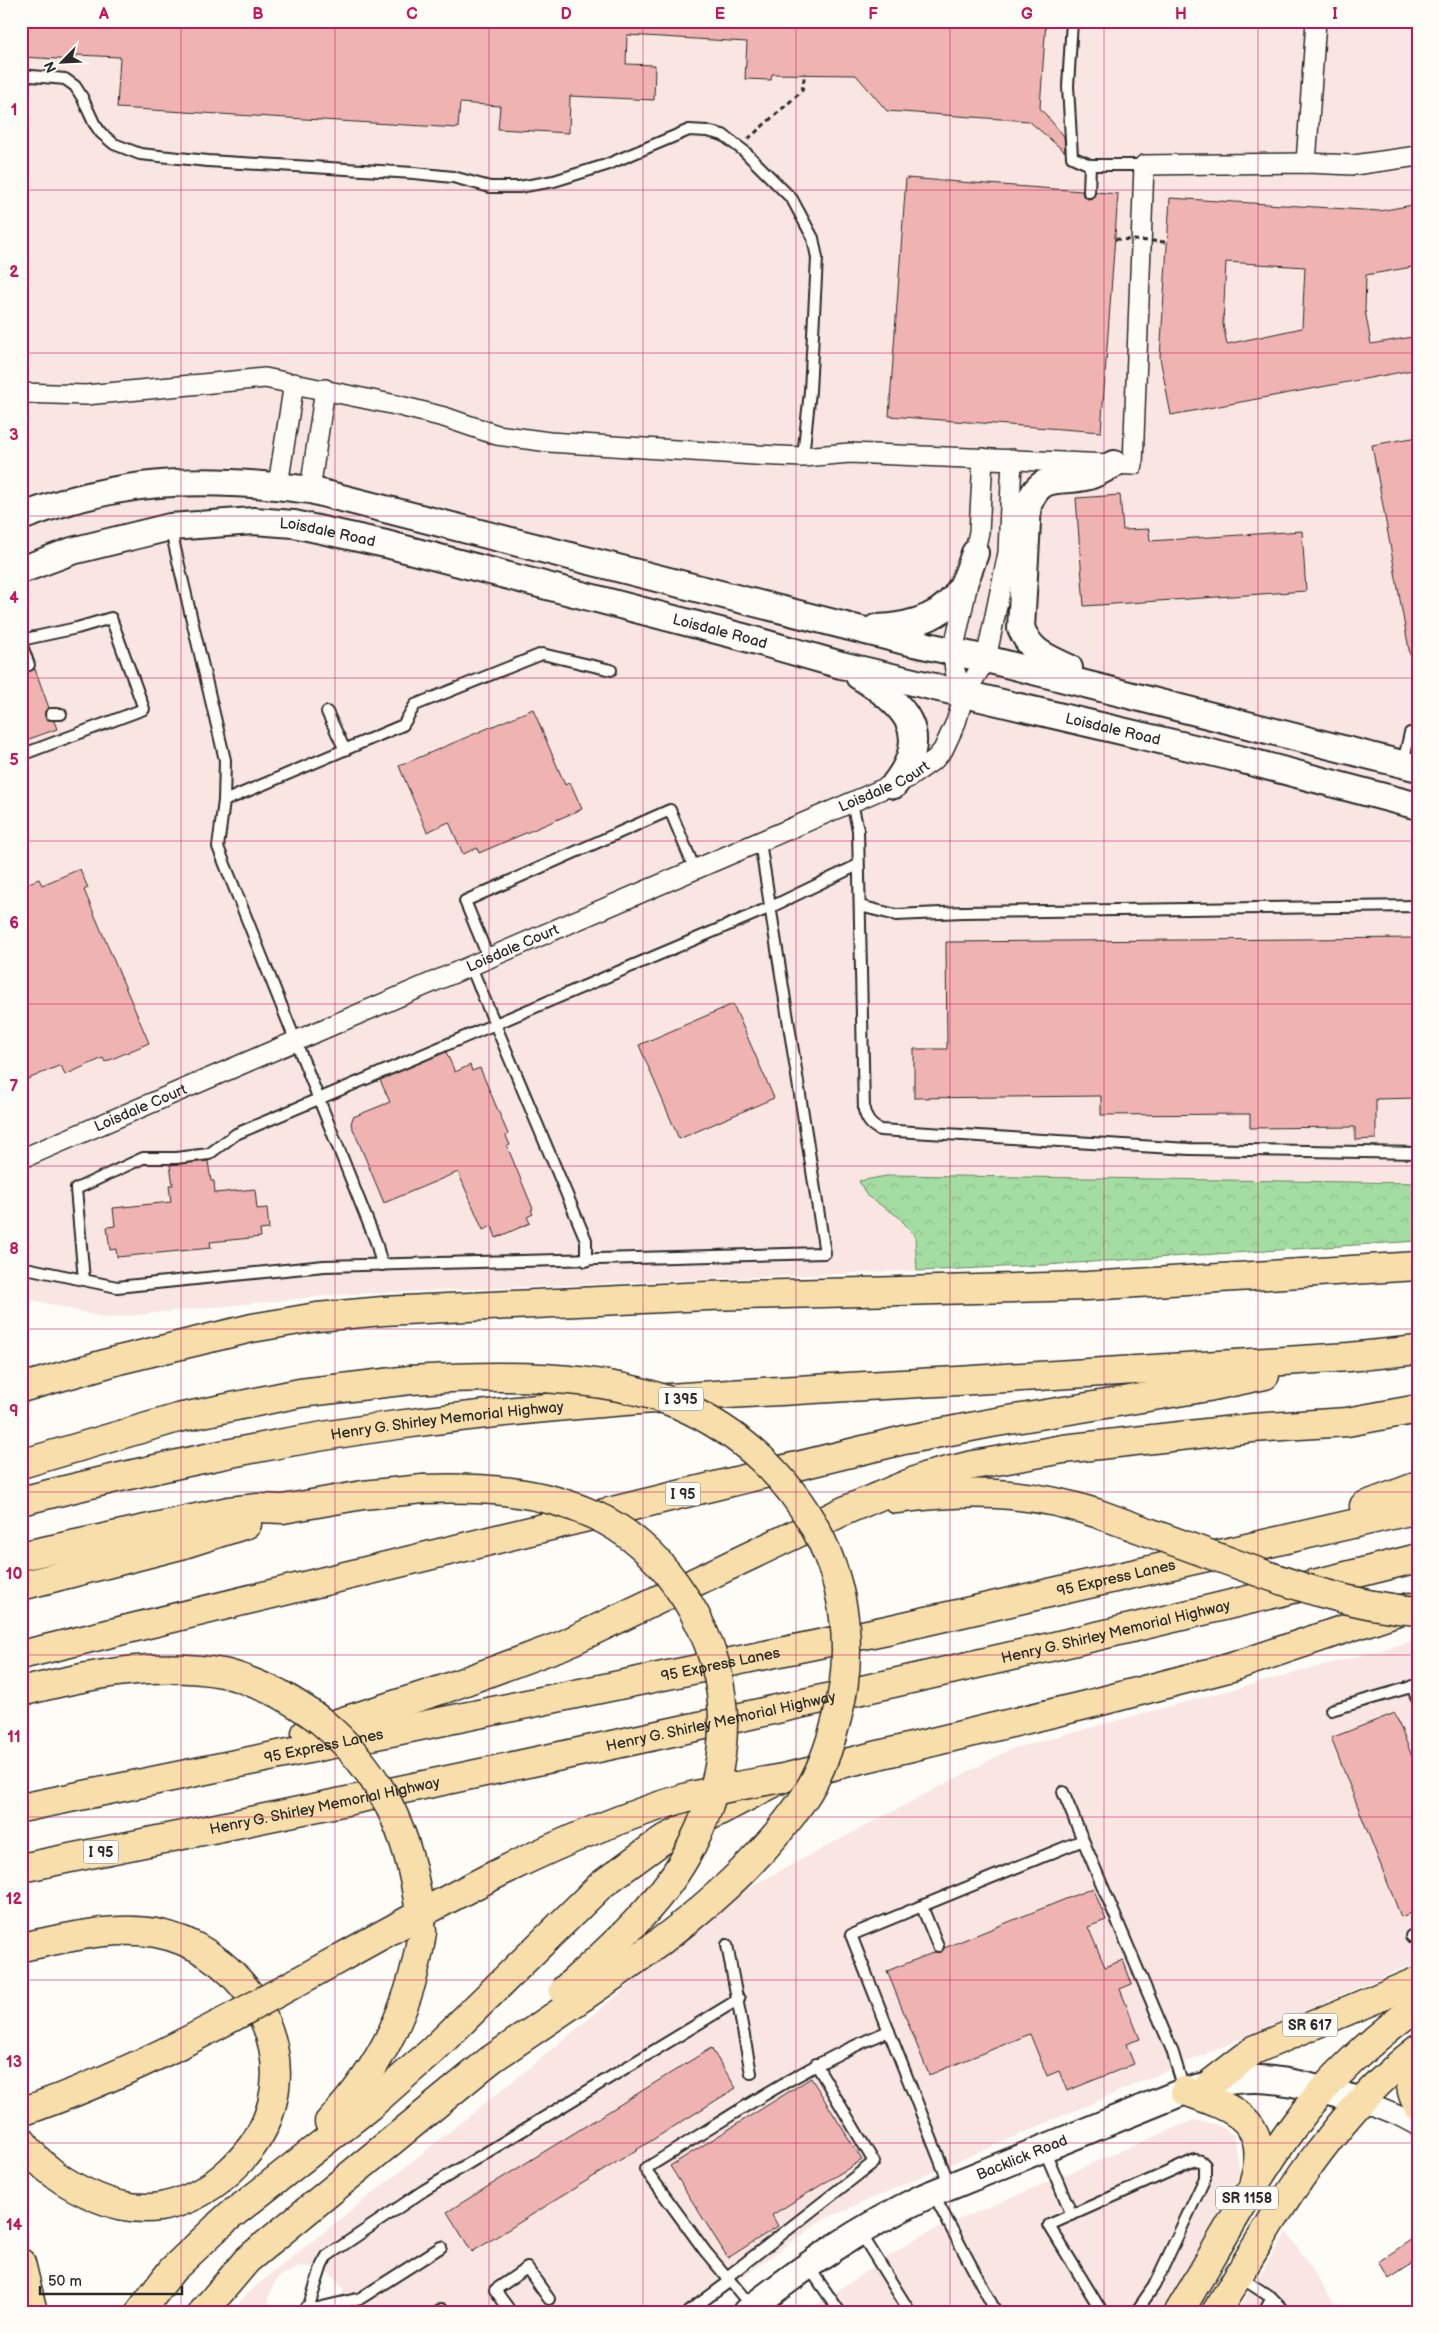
<svg xmlns="http://www.w3.org/2000/svg" width="1439" height="2333" font-family="'Balsamiq Sans',sans-serif">
	<style>
		.built { fill: #f9e6e2 }
		.forest { fill: url(#forest-crowns); stroke: #688466 }
		.building { fill: #efb3b1; stroke: #2b2b2b; fill-rule: evenodd }
		.lines { fill: none; stroke-linecap: round; stroke-linejoin: round }
		.service-casing { stroke: #2b2b2b; stroke-width: 14 }
		.minor-casing { stroke: #2b2b2b; stroke-width: 22 }
		.secondary-casing { stroke: #2b2b2b; stroke-width: 30 }
		.primary-casing { stroke: #2b2b2b; stroke-width: 31 }
		.motorway-casing { stroke: #2b2b2b; stroke-width: 31 }
		.path { stroke: #2b2b2b; stroke-width: 3; stroke-dasharray: 5 4; stroke-linecap: butt }
		.service { stroke: #fdfcf7; stroke-width: 10 }
		.minor { stroke: #fdfcf7; stroke-width: 19 }
		.secondary { stroke: #fdfcf7; stroke-width: 26 }
		.primary { stroke: #f8deab; stroke-width: 28 }
		.motorway { stroke: #f8deab; stroke-width: 28 }
		.motorway-bridge-casing { stroke: #2b2b2b; stroke-width: 31; stroke-linecap: butt }
		.path-bridge { stroke: #2b2b2b; stroke-width: 3; stroke-dasharray: 5 4; stroke-linecap: butt }
		.motorway-bridge { stroke: #f8deab; stroke-width: 28 }
		.grid { fill: none; stroke: #c2185b; stroke-width: 1; stroke-opacity: 0.55 }
		.labels { text-anchor: middle; dominant-baseline: central; stroke-width: 4.5; stroke-linejoin: round; paint-order: stroke }
		.shield { fill: #fdfcf7; stroke: #6a6a68; stroke-width: 1 }
		.shield-label { font-size: 14px; font-weight: bold; fill: #2b2b2b }
		.street-label { font-size: 15px; fill: #2b2b2b; stroke: #fdfcf7 }
		.neatline { fill: none; stroke: #c2185b; stroke-width: 2 }
		.grid-label { font-size: 16px; text-anchor: middle; font-weight: bold; fill: #c2185b }
	</style>
	<defs>
		<pattern id="forest-crowns" width="20" height="18" patternUnits="userSpaceOnUse" patternTransform="scale(1.25)"><rect width="20" height="18" fill="#a4dda1"/><path d="M2 6a3 3 0 1 1 6 0M12 15a3 3 0 1 1 6 0" fill="none" stroke="#8dbe8b"/></pattern>
	</defs>
	<rect width="100%" height="100%" fill="#fdfcf7"/>
	<filter id="ink" filterUnits="userSpaceOnUse"><feTurbulence type="fractalNoise" baseFrequency=".02" numOctaves="2"/><feDisplacementMap in="SourceGraphic" scale="10" xChannelSelector="R" yChannelSelector="G"/><feConvolveMatrix kernelMatrix="1 2 1 2 8 2 1 2 1" color-interpolation-filters="sRGB"/></filter>
	<g filter="url(#ink)">
		<!-- built -->
		<g class="built">
			<polygon points="21,21 1418,21 1418,1192 1045,1265 335,1295 106,1318 21,1297"/>
			<polygon points="1418,1640 1418,1962 822,2220 694,2312 346,2312 343,2289 331,2274 317,2268 301,2266 280,2276 274,2284 268,2298 269,2312 233,2312 246,2294 528,2069 746,1889 1011,1749"/>
			<polygon points="1194,2120 1216,2124 1234,2135 1240,2174 1173,2294 1160,2312 806,2312 918,2237"/>
			<polygon points="1287,2232 1340,2312 1237,2312"/>
		</g>
		<!-- forest -->
		<polygon class="forest" points="892,1175 1418,1183 1418,1241 1045,1265 917,1271 915,1236 899,1217 867,1196 859,1181"/>
		<!-- building -->
		<g class="building">
			<polygon points="21,21 1046,21 1040,108 1064,136 1065,152 1029,121 887,111 856,75 772,74 771,80 745,79 747,42 627,35 626,64 655,65 654,100 570,96 569,133 498,129 500,106 460,103 458,128 117,108 120,57 76,55 76,60 21,57"/>
			<polygon points="906,178 1082,191 1083,196 1088,199 1093,198 1096,192 1118,194 1101,432 889,416"/>
			<path d="M1170,198L1380,211L1418,204V266L1366,275L1365,310L1371,344L1418,336V369L1171,415L1160,358ZM1226,262L1305,267L1302,328L1227,344L1223,324Z"/>
			<polygon points="1418,437 1418,655 1410,655 1372,445"/>
			<polygon points="1120,495 1123,530 1149,529 1150,541 1302,531 1306,591 1084,606 1076,498"/>
			<polygon points="23,667 28,672 35,669 49,708 45,711 45,717 54,721 57,729 21,742"/>
			<polygon points="533,709 565,785 570,782 582,809 479,853 477,848 463,854 449,822 427,832 399,766"/>
			<polygon points="80,869 88,888 84,890 149,1043 105,1062 103,1058 65,1075 61,1065 21,1082 21,886 39,879 42,885"/>
			<polygon points="1418,938 1418,1098 1376,1099 1376,1139 1355,1140 1355,1127 1250,1128 1250,1114 1101,1115 1101,1096 914,1098 914,1049 947,1049 946,942"/>
			<polygon points="733,1004 774,1098 679,1139 639,1045"/>
			<polygon points="446,1052 455,1072 470,1065 472,1071 480,1068 508,1134 506,1136 510,1145 507,1146 533,1209 531,1210 533,1214 527,1217 530,1223 496,1238 492,1226 483,1230 458,1172 384,1203 351,1124 353,1117 390,1102 380,1080"/>
			<polygon points="208,1161 211,1181 214,1181 215,1193 255,1189 257,1209 267,1208 269,1229 260,1230 261,1237 210,1242 211,1248 117,1257 116,1249 110,1250 107,1227 115,1226 113,1208 171,1202 169,1185 173,1185 170,1165"/>
			<polygon points="1395,1713 1418,1772 1418,1910 1401,1917 1331,1738"/>
			<polygon points="1093,1888 1106,1920 1088,1927 1105,1967 1123,1960 1132,1984 1120,1989 1140,2039 1126,2044 1134,2064 1067,2091 1059,2071 1047,2076 1030,2034 929,2075 887,1971 935,1952 940,1952 944,1948"/>
			<polygon points="711,2048 736,2088 472,2252 447,2212"/>
			<polygon points="811,2078 862,2160 772,2215 778,2226 728,2258 670,2166"/>
			<polygon points="1418,2235 1418,2260 1389,2279 1378,2262"/>
		</g>
		<g class="lines">
			<defs>
				<g id="service">
					<polyline points="1072,21 1068,86 1072,157 1090,165 1144,165"/>
					<polyline points="21,75 65,79 75,86 82,97 94,123 101,133 114,144 140,154 208,161 414,173 453,177 490,187 519,187 554,181 606,165 689,130 707,131 723,135 744,151 792,199 813,238 817,258 810,391 803,457"/>
					<polyline points="1089,192 1090,165"/>
					<polyline points="170,527 225,760 224,801 218,847 376,1242 382,1265"/>
					<polyline points="21,640 77,628 111,618 144,709 21,755"/>
					<polyline points="21,643 29,665"/>
					<polyline points="327,712 345,750"/>
					<polyline points="51,714 61,714"/>
					<polyline points="1403,763 1410,733"/>
					<polyline points="224,801 403,725 415,705 542,654 611,670"/>
					<path d="M852,803L858,830L864,1110C867,1120 870,1125 880,1130L1189,1149L1418,1153"/>
					<polyline points="860,906 896,915 963,912 1418,906"/>
					<polyline points="489,959 465,901 670,810 695,870"/>
					<polyline points="471,967 586,1240 586,1261"/>
					<polyline points="21,1267 117,1287 324,1266 825,1253 760,842"/>
					<polyline points="84,1280 76,1189 143,1158 176,1158 209,1154 236,1134 771,907 858,865"/>
					<polyline points="1412,1686 1418,1701"/>
					<polyline points="1331,1710 1418,1685"/>
					<polyline points="1063,1792 1083,1840"/>
					<polyline points="922,1907 938,1946"/>
					<polyline points="1411,1936 1418,1933"/>
					<polyline points="727,1945 751,2073"/>
					<polyline points="1044,2149 1072,2215"/>
					<polyline points="950,2186 851,1935 1083,1840 1172,2050 1184,2090"/>
					<polyline points="933,2194 996,2312"/>
					<polyline points="860,2232 910,2312"/>
					<polyline points="808,2266 840,2312"/>
					<polyline points="727,2277 874,2162 816,2064"/>
					<polyline points="1240,2277 1272,2298 1264,2312"/>
					<polyline points="1272,2298 1286,2312"/>
					<path d="M751,2306L705,2251L645,2169C725,2120 802,2066 889,2031"/>
					<polyline points="309,2310 361,2298 441,2247"/>
					<polyline points="307,2312 322,2265 327,2256 423,2191 739,1999"/>
					<polyline points="438,2312 442,2309 444,2312"/>
					<polyline points="511,2312 495,2290 527,2268 549,2299"/>
					<polyline points="688,2312 730,2281"/>
					<polyline points="1102,2312 1049,2225 1195,2160 1201,2161 1205,2165 1205,2178 1154,2286 1136,2312"/>
				</g>
				<g id="minor">
					<polyline points="1306,163 1316,21"/>
					<polyline points="21,393 86,395 265,378 396,405 444,417 497,435 549,442 755,455 803,457 850,453 1133,465 1144,165 1306,163 1354,165 1418,156"/>
					<polyline points="278,485 294,383"/>
					<polyline points="310,490 325,389"/>
					<polyline points="964,695 955,671 953,652 979,532 983,458"/>
					<path id="s1" d="M21,1159L908,778L935,759L943,750L956,722L964,695L986,659L1008,553L1012,459"/>
					<polyline points="1360,2100 1397,2115 1418,2126"/>
					<polyline points="309,2310 310,2312"/>
				</g>
				<g id="secondary">
					<path d="M21,517C122,478 205,476 310,490L901,640L986,659L1418,768"/>
					<path id="s2" d="M21,570L72,551L170,527L254,521L294,524L386,544L743,637L841,665L1232,757L1418,806"/>
					<path d="M876,628C909,627 945,618 962,586C968,575 971,564 975,553"/>
					<path d="M1069,668C1045,656 1032,654 1021,628L1028,505C1042,470 1061,484 1089,476C1098,473 1106,468 1114,464"/>
					<path d="M859,676C904,704 935,733 894,785"/>
					<path id="s3" d="M746,2312C802,2268 859,2228 924,2197L1185,2091C1207,2085 1230,2079 1253,2079C1288,2078 1326,2092 1360,2100"/>
				</g>
				<g id="primary">
					<path d="M1418,2051C1409,2070 1407,2087 1418,2106"/>
					<polyline points="1210,2084 1254,2050 1418,1981"/>
					<path d="M1185,2091C1233,2108 1272,2120 1254,2181"/>
					<polyline points="21,2263 33,2312"/>
					<path d="M1179,2312C1217,2249 1252,2183 1295,2124C1326,2082 1375,2036 1418,2006"/>
					<path d="M1216,2312C1275,2217 1328,2118 1418,2049"/>
				</g>
				<g id="motorway">
					<polyline points="21,1388 119,1360 252,1328 317,1317 383,1311 707,1296 1087,1286 1418,1266"/>
					<polyline points="21,1464 178,1418 300,1393 410,1380"/>
					<path d="M896,1499C968,1490 1026,1490 1096,1513"/>
					<path id="s4" d="M21,1501C145,1470 270,1442 397,1425C587,1399 781,1391 973,1380C1099,1373 1224,1364 1349,1357L1418,1350"/>
					<polyline points="1364,1506 1418,1486"/>
					<polyline points="21,1556 229,1511 258,1508 283,1509 363,1495 423,1489"/>
					<polyline points="21,1586 181,1545 247,1524"/>
					<polyline points="21,1655 904,1440 991,1423 1208,1387 1265,1375"/>
					<path d="M21,1692C87,1675 155,1661 223,1673C242,1677 260,1686 278,1693"/>
					<polyline points="306,1733 444,1689 563,1645 846,1510 927,1476 968,1466 1063,1449 1252,1428 1347,1422 1418,1409"/>
					<path id="s5" d="M21,1808L887,1630L1418,1509"/>
					<path id="s6" d="M21,1868C489,1773 955,1675 1418,1558"/>
					<path d="M21,1947C64,1939 112,1925 156,1933C232,1947 292,2027 272,2104C260,2153 209,2199 160,2207C139,2210 117,2206 98,2198C66,2185 41,2168 21,2140"/>
					<path d="M329,2122C381,2068 412,2005 422,1932"/>
					<polyline points="220,2224 371,2105 432,2051 601,1885 661,1841 783,1778 1090,1704 1232,1667 1410,1607"/>
					<polyline points="140,2312 172,2270 232,2213"/>
					<polyline points="203,2312 247,2260 489,2061"/>
				</g>
			</defs>
			<!-- service casing -->
			<use href="#service" class="service-casing"/>
			<!-- minor casing -->
			<use href="#minor" class="minor-casing"/>
			<!-- secondary casing -->
			<use href="#secondary" class="secondary-casing"/>
			<!-- primary casing -->
			<use href="#primary" class="primary-casing"/>
			<!-- motorway casing -->
			<use href="#motorway" class="motorway-casing"/>
			<!-- path -->
			<polyline class="path" points="748,139 802,91 805,73"/>
			<!-- service -->
			<use href="#service" class="service"/>
			<!-- minor -->
			<use href="#minor" class="minor"/>
			<!-- secondary -->
			<use href="#secondary" class="secondary"/>
			<!-- primary -->
			<use href="#primary" class="primary"/>
			<!-- motorway -->
			<use href="#motorway" class="motorway"/>
			<defs>
				<g id="motorway-bridge">
					<path d="M410,1380C492,1375 603,1372 679,1405C802,1459 872,1586 837,1718C830,1746 820,1774 804,1798C728,1910 597,1985 489,2061"/>
					<path d="M423,1489C482,1487 540,1490 594,1515C626,1529 655,1555 675,1583C735,1665 737,1757 691,1847C662,1904 609,1949 563,1991"/>
					<path d="M1096,1513C1140,1529 1184,1545 1228,1561C1290,1584 1351,1606 1418,1611"/>
					<path d="M278,1693C293,1702 309,1711 322,1722C389,1778 414,1847 422,1932"/>
					<path d="M21,2112C252,2034 446,1870 681,1799C714,1789 749,1784 783,1778"/>
				</g>
			</defs>
			<!-- motorway-bridge casing -->
			<use href="#motorway-bridge" class="motorway-bridge-casing"/>
			<!-- path-bridge -->
			<polyline class="path-bridge" points="1115,239 1167,242"/>
			<!-- motorway-bridge -->
			<use href="#motorway-bridge" class="motorway-bridge"/>
		</g>
	</g>
	<!-- grid -->
	<path class="grid" d="M181,21V2312M335,21V2312M489,21V2312M643,21V2312M796,21V2312M950,21V2312M1104,21V2312M1258,21V2312M21,190H1418M21,353H1418M21,516H1418M21,678H1418M21,841H1418M21,1004H1418M21,1166H1418M21,1329H1418M21,1492H1418M21,1655H1418M21,1817H1418M21,1980H1418M21,2143H1418"/>
	<g class="labels">
		<!-- shield labels -->
		<g class="shield">
			<rect x="658.5" y="1387.5" width="45" height="23" rx="4"/>
			<rect x="665.5" y="1482.5" width="35" height="23" rx="4"/>
			<rect x="83.5" y="1840.5" width="35" height="23" rx="4"/>
			<rect x="1282.5" y="2013.5" width="55" height="23" rx="4"/>
			<rect x="1216" y="2186.5" width="62" height="23" rx="4"/>
		</g>
		<g class="shield-label">
			<text x="681" y="1399">I 395</text>
			<text x="683" y="1494">I 95</text>
			<text x="101" y="1852">I 95</text>
			<text x="1310" y="2025">SR 617</text>
			<text x="1247" y="2198">SR 1158</text>
		</g>
		<!-- street labels -->
		<g class="street-label">
			<text stroke="none"><textPath href="#s2" startOffset="314">Loisdale Road</textPath></text>
			<text stroke="none"><textPath href="#s2" startOffset="719">Loisdale Road</textPath></text>
			<text stroke="none"><textPath href="#s2" startOffset="1124">Loisdale Road</textPath></text>
			<text stroke="none"><textPath href="#s1" startOffset="940">Loisdale Court</textPath></text>
			<text stroke="none"><textPath href="#s1" startOffset="535">Loisdale Court</textPath></text>
			<text stroke="none"><textPath href="#s1" startOffset="130">Loisdale Court</textPath></text>
			<text stroke="none"><textPath href="#s4" startOffset="434">Henry G. Shirley Memorial Highway</textPath></text>
			<text stroke="none"><textPath href="#s5" startOffset="1119">95 Express Lanes</textPath></text>
			<text stroke="none"><textPath href="#s6" startOffset="1120">Henry G. Shirley Memorial Highway</textPath></text>
			<text stroke="none"><textPath href="#s5" startOffset="714">95 Express Lanes</textPath></text>
			<text stroke="none"><textPath href="#s6" startOffset="715">Henry G. Shirley Memorial Highway</textPath></text>
			<text stroke="none"><textPath href="#s5" startOffset="309">95 Express Lanes</textPath></text>
			<text stroke="none"><textPath href="#s6" startOffset="310">Henry G. Shirley Memorial Highway</textPath></text>
			<text stroke="none"><textPath href="#s3" startOffset="318">Backlick Road</textPath></text>
		</g>
	</g>
	<!-- margin -->
	<rect width="1439" height="2333" fill="none" stroke="#fdfcf7" stroke-width="55"/>
	<!-- north arrow -->
	<g transform="translate(62 62) rotate(246)" stroke="#fdfcf7" stroke-width="4" paint-order="stroke">
	<path d="M0-4L9 19L0 12L-9 19Z" fill="#2b2b2b"/>
	<text y="-8" font-size="14" font-weight="bold" text-anchor="middle" fill="#2b2b2b">N</text>
	</g>
	<!-- scale -->
	<path d="M40 2286v8h142v-8" fill="none" stroke="#2b2b2b" stroke-width="2.5"/>
	<text x="48" y="2286" font-size="15" fill="#2b2b2b" stroke="#fdfcf7" stroke-width="4" paint-order="stroke">50 m</text>
	<rect x="28" y="28" width="1384" height="2278" class="neatline"/>
	<g class="grid-label">
		<text x="104" y="19">A</text>
		<text x="258" y="19">B</text>
		<text x="412" y="19">C</text>
		<text x="566" y="19">D</text>
		<text x="720" y="19">E</text>
		<text x="873" y="19">F</text>
		<text x="1027" y="19">G</text>
		<text x="1181" y="19">H</text>
		<text x="1335" y="19">I</text>
		<text x="14" y="115">1</text>
		<text x="14" y="277">2</text>
		<text x="14" y="440">3</text>
		<text x="14" y="603">4</text>
		<text x="14" y="765">5</text>
		<text x="14" y="928">6</text>
		<text x="14" y="1091">7</text>
		<text x="14" y="1254">8</text>
		<text x="14" y="1416">9</text>
		<text x="14" y="1579">10</text>
		<text x="14" y="1742">11</text>
		<text x="14" y="1904">12</text>
		<text x="14" y="2067">13</text>
		<text x="14" y="2230">14</text>
	</g>
</svg>
